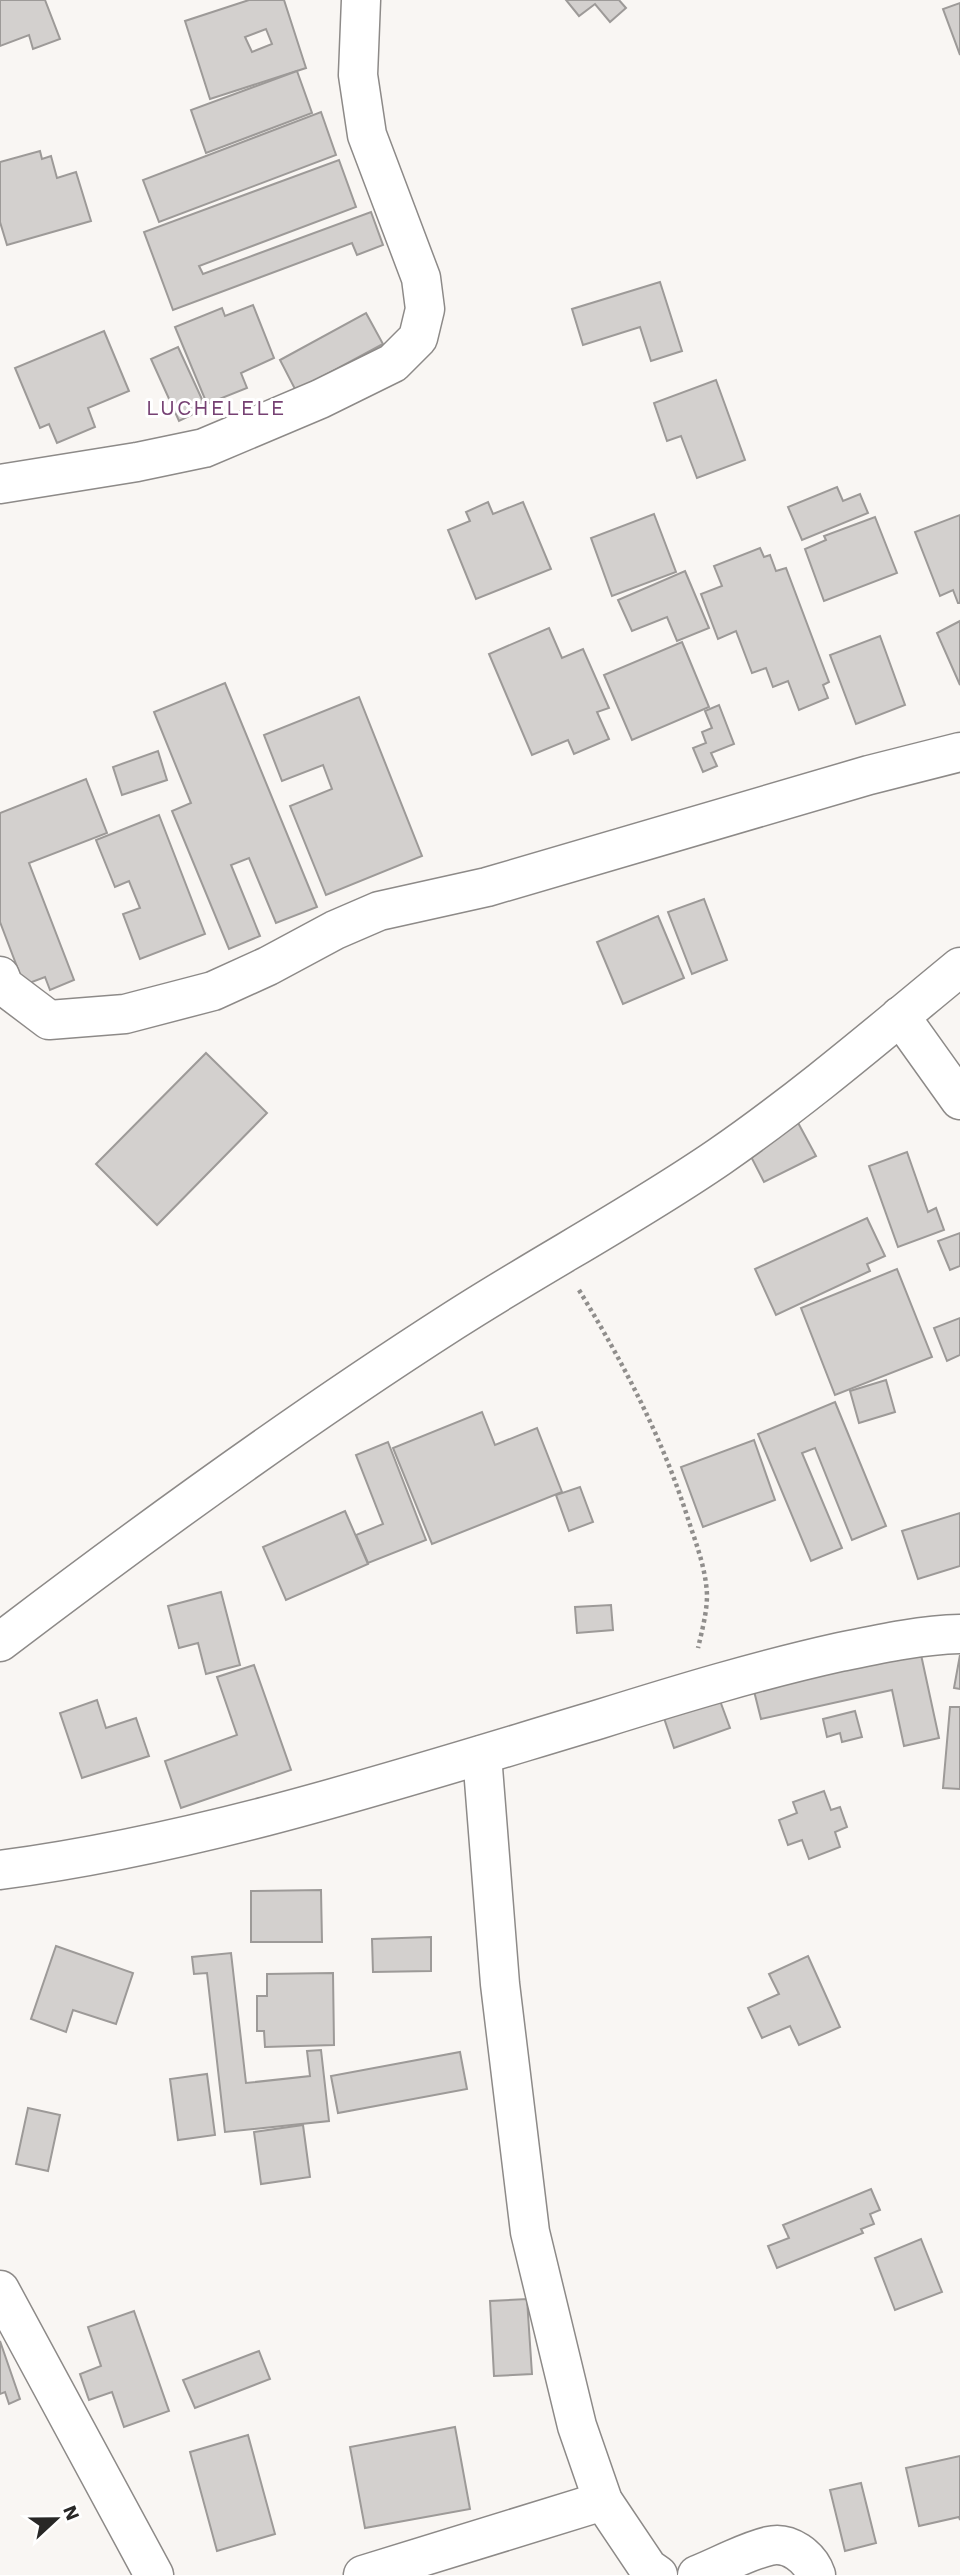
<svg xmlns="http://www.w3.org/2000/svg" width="960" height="2575" font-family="'Work Sans',sans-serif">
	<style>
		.building { fill: #d3d0ce; stroke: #9d9a98; stroke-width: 2; fill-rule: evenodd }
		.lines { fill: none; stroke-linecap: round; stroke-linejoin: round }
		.minor-casing { stroke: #8d8a88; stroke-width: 41 }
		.path { stroke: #908e8c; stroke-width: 4.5; stroke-dasharray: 3.5 3.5; stroke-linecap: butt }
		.minor { stroke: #fff; stroke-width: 38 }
		.labels { text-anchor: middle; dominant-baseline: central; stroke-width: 6; stroke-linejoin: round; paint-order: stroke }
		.neighbourhood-label { font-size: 21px; letter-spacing: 2px; fill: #764173; stroke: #fff }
	</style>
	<rect width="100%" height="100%" fill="#f9f6f3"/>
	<!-- building -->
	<g class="building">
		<polygon points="0,0 45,0 60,39 33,49 29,35 0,46"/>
		<path d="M249,0H284L306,68L210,99L185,21ZM266,29L272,44L252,52L245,37Z"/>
		<polygon points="566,0 619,0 626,8 610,22 595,4 579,16"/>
		<polygon points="960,3 960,55 943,9"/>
		<polygon points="297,71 312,113 206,153 191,110"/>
		<polygon points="321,112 336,155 159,222 143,180"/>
		<polygon points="40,151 42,159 51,156 57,178 76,172 91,221 7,245 0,222 0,162"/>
		<polygon points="339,160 356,207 199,266 203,274 371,212 383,245 357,255 352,243 173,310 144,232"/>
		<polygon points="660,282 682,351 651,361 640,327 583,345 572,309"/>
		<polygon points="253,305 274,358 241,373 247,388 207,404 175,327 222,308 225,316"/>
		<polygon points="366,313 383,344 296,391 280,360"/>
		<polygon points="104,331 129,391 88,408 95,427 57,443 49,424 40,428 15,368"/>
		<polygon points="178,347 206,408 179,421 151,359"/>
		<polygon points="716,380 745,460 697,478 681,436 667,441 654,403"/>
		<polygon points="837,487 843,501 860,494 868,513 802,540 788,507"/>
		<polygon points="488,502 493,514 523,502 551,569 476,599 448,530 470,521 466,512"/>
		<polygon points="654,514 676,572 612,596 591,538"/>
		<polygon points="960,515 960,603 958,603 953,590 940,596 915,532"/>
		<polygon points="875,517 897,573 824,601 805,549 826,540 824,536"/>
		<polygon points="760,548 764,557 770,555 776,571 786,568 829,682 823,685 828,698 799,710 788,681 773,687 766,668 752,673 736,631 718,639 701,594 722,586 714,566"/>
		<polygon points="685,571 709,628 677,641 667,617 632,631 618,600"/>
		<polygon points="960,621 960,685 937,633"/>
		<polygon points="549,628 562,658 583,649 609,708 597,712 609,739 574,754 568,740 532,755 489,654"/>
		<polygon points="880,636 905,705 856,724 830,655"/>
		<polygon points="682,642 709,707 632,740 604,675"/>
		<polygon points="225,683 317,907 276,923 249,858 231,865 260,936 229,949 172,811 191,803 154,712"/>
		<polygon points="359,697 422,856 326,895 290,806 332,789 323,765 282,781 264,735"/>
		<polygon points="719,705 734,744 711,753 717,766 703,772 693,748 706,743 702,732 712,728 705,711"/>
		<polygon points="158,751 167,780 122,795 113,767"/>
		<polygon points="86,779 107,833 29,863 74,980 50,990 45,977 24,985 0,922 0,813"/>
		<polygon points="159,815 205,934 140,959 123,914 140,908 129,881 115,887 96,840"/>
		<polygon points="704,899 727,960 692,974 668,912"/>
		<polygon points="658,916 684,978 623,1004 597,942"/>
		<polygon points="206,1053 267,1113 157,1225 96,1164"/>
		<polygon points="796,1119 816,1156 764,1182 745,1145"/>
		<polygon points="907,1152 928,1212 936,1208 944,1230 898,1247 869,1166"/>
		<polygon points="867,1218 885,1256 867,1264 870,1271 776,1315 755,1269"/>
		<polygon points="960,1233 960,1266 950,1270 938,1241"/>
		<polygon points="897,1269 932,1357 835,1395 801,1308"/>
		<polygon points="960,1318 960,1355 947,1361 934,1328"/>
		<polygon points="886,1380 895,1412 859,1423 850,1391"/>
		<polygon points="835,1402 886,1526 852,1540 815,1448 802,1453 842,1548 811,1561 758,1434"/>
		<polygon points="482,1412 495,1445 537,1428 562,1492 432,1544 393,1448"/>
		<polygon points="754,1440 775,1500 703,1527 681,1467"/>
		<polygon points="388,1442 426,1540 368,1563 356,1535 383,1524 356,1455"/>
		<polygon points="580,1487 593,1522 569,1531 556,1495"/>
		<polygon points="345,1511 368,1564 286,1600 263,1547"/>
		<polygon points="960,1513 960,1566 918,1579 902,1531"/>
		<polygon points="221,1592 240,1665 206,1674 198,1643 179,1648 168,1606"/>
		<polygon points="611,1605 613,1630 577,1633 575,1607"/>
		<polygon points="920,1650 939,1738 904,1746 892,1690 761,1719 753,1687"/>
		<polygon points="960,1655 960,1689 954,1688"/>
		<polygon points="254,1665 291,1770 181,1808 165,1761 237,1735 217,1677"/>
		<polygon points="719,1698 730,1728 674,1748 664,1718"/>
		<polygon points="97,1700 106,1728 136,1718 149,1756 82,1778 60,1713"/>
		<polygon points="950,1707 960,1707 960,1789 943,1788"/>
		<polygon points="855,1711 862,1737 842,1742 840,1733 827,1737 823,1719"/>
		<polygon points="824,1791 831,1810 840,1807 847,1827 835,1832 840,1847 809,1859 802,1840 788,1845 779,1820 797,1813 793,1802"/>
		<polygon points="321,1890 322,1942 251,1942 251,1891"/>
		<polygon points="431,1937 431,1971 373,1972 372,1939"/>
		<polygon points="56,1946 133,1973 116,2024 73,2010 66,2032 31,2019"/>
		<polygon points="231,1953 246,2083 310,2076 307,2051 321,2050 329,2121 225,2132 207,1973 194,1974 192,1957"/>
		<polygon points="808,1956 840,2027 799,2045 790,2026 762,2038 748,2008 779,1994 769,1974"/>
		<polygon points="333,1973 334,2045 265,2047 264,2031 257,2031 257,1996 267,1996 267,1974"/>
		<polygon points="460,2052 467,2089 338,2113 331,2076"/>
		<polygon points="207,2074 215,2135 178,2140 170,2079"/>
		<polygon points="28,2108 60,2115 48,2171 16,2164"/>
		<polygon points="303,2125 310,2177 261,2184 254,2132"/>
		<polygon points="871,2189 880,2210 870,2214 874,2224 861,2229 863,2233 777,2268 768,2246 789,2238 783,2225"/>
		<polygon points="921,2239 942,2292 895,2310 875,2258"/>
		<polygon points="527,2299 532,2374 494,2376 490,2301"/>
		<polygon points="134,2311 169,2411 124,2427 112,2392 89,2400 80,2374 101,2366 88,2327"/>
		<polygon points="0,2341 20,2399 9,2404 5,2392 0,2394"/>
		<polygon points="259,2351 270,2379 195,2408 183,2380"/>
		<polygon points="455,2427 470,2509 365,2528 350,2447"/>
		<polygon points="248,2435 275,2534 217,2551 190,2452"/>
		<polygon points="960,2456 960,2520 959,2517 919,2526 906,2468"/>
		<polygon points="861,2483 876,2543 845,2551 830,2490"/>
	</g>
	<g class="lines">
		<defs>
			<g id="minor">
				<polyline points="0,484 137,462 204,448 320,399 393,363 418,338 425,309 421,278 367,135 358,75 361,0"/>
				<polyline points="0,976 4,986 49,1020 125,1014 213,991 268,966 335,930 379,911 487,887 869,775 960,752"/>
				<polyline points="900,1016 960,1100"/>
				<path d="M0,1642C147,1530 297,1421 453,1321C540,1265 633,1216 719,1157C803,1099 881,1032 960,967"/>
				<polyline points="482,1755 500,1984 530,2232 577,2426 603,2501 648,2568 658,2575"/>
				<path d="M0,1870C205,1843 403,1778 600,1719C680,1694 759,1670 840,1652C879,1644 920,1635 960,1634"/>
				<polyline points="0,2290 154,2575"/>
				<polyline points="363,2575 603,2501"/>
				<path d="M697,2575C720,2566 744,2552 769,2546C789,2541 810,2557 816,2575"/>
			</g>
		</defs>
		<!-- minor casing -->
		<use href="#minor" class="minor-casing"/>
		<!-- path -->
		<path class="path" d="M579,1290C624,1364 663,1439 689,1522C697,1546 706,1570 707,1595C707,1612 702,1631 698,1648"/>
		<!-- minor -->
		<use href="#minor" class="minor"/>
	</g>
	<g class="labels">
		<!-- neighbourhood labels -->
		<g class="neighbourhood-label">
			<text x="216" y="407">LUCHELELE</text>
		</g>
	</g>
	<!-- north arrow -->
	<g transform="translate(56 2519) rotate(68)" stroke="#ffffff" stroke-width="5" paint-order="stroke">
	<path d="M0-5L12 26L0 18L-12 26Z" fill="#282726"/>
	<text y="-10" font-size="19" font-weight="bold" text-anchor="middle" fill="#282726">N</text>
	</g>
</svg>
